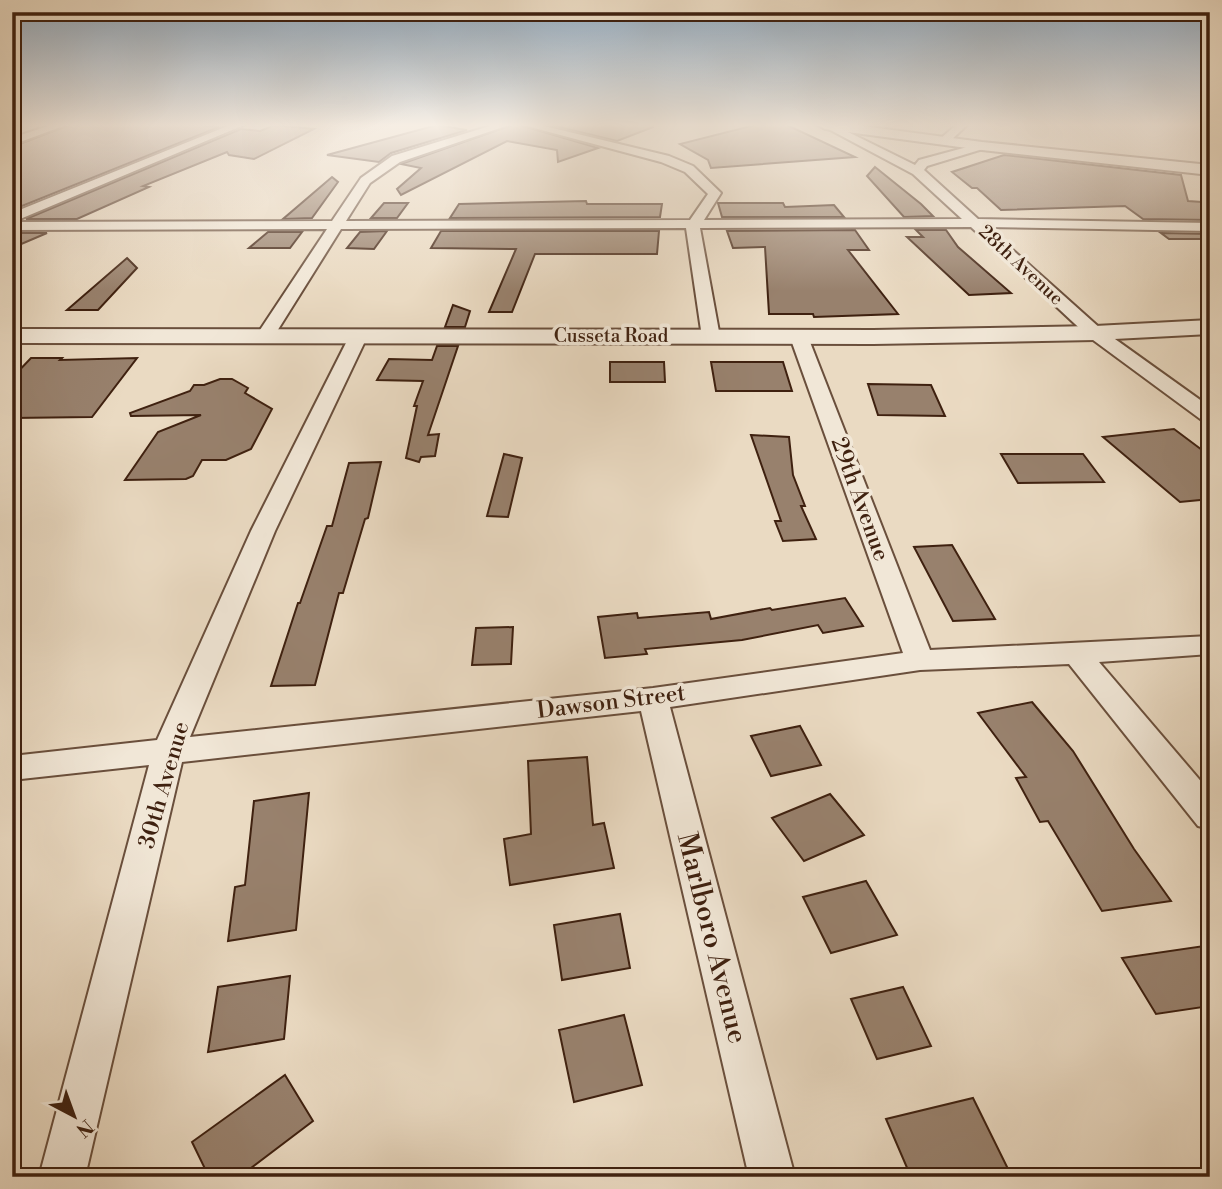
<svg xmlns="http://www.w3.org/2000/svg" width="1222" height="1189" font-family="'Libre Bodoni',serif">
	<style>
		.building { fill: #98816d; stroke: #3f2110; stroke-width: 2 }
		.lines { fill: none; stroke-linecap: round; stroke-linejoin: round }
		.minor-casing { stroke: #6a4f3c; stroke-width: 4 }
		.tertiary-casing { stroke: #6a4f3c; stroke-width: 4 }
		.minor { fill: #f1e7d7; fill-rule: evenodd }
		.tertiary { fill: #f1e7d7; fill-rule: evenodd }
		.labels { text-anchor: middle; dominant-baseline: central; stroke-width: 7; stroke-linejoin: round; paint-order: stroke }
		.far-street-label { font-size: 19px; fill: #3f2110; stroke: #f1e7d7 }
		.street-label { font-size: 23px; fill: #3f2110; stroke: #f1e7d7 }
		.near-street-label { font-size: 28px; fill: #3f2110; stroke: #f1e7d7 }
	</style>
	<rect width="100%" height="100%" fill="#eadac2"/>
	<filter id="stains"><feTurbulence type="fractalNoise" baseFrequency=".00286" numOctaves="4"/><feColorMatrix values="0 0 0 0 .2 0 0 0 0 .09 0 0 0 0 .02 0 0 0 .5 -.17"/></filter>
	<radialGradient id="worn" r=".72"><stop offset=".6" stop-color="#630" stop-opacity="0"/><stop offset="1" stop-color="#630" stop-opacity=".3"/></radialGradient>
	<!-- building -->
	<g class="building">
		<polygon points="69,125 202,125 219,127 12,210 12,147"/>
		<polygon points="275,125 314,129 254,159 229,155 227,152 143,186 149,187 77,219 26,219 241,129 260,131"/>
		<polygon points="437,125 467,130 391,153 379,162 327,155"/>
		<polygon points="512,125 520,125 598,148 558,162 557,150 507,141 401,195 397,189 421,168 401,164"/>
		<polygon points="551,125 653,125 653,127 617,141"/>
		<polygon points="755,125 787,125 855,157 711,168 708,160 680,144"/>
		<polygon points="1004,155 1181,175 1188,201 1202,202 1210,209 1210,220 1143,219 1125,206 1001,210 977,188 972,188 952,172"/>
		<polygon points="875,167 921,204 933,216 904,217 867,176"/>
		<polygon points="332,177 338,182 312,218 283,219"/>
		<polygon points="586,201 587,204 662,204 660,217 450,218 459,204"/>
		<polygon points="384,203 408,203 397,218 371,218"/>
		<polygon points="718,203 783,203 785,207 834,205 844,217 722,217"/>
		<polygon points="855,230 869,250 848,250 898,314 814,317 813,314 769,314 765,247 733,248 727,231"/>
		<polygon points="916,230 946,230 958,247 1011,293 969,295 907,237 923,237"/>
		<polygon points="387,231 374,249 347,248 360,232"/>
		<polygon points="441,231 659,231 657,254 535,254 512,312 489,312 516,249 431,248"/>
		<polygon points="268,232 302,232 290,248 249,248"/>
		<polygon points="12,233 47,233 12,248"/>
		<polygon points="1161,233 1210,234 1210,239 1169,239"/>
		<polygon points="127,258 137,268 98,310 67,310"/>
		<polygon points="453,305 470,311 465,327 445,327"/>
		<polygon points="437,346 458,346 428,435 439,434 435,456 421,457 419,462 406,458 417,406 414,406 423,381 377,380 389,359 432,360"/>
		<polygon points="31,358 62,358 60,360 137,358 92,417 12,418 12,378"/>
		<polygon points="610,362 664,362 665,382 610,382"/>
		<polygon points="711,362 783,362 792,391 716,391"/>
		<polygon points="220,379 232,379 248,388 245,393 272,409 251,449 226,460 202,460 193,476 186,479 125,480 158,432 201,415 131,416 130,413 190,391 194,385 204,385"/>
		<polygon points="868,384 931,385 945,416 878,415"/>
		<polygon points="1174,429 1210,456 1210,499 1180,502 1103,437"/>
		<polygon points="751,435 789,437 793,475 805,506 801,506 816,539 783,541 775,521 781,521"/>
		<polygon points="504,454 522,458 508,517 487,516"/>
		<polygon points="1001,454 1083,454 1104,482 1018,483"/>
		<polygon points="381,462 368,518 365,519 343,593 339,593 315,685 271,686 298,603 300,603 327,526 332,526 349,463"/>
		<polygon points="952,545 995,619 953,621 914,547"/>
		<polygon points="845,598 863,626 823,633 818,625 742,640 645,649 647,654 605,658 598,617 637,613 638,618 709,612 711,619 770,608 772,610"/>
		<polygon points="513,627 511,664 472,665 476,628"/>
		<polygon points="1032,702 1073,751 1134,849 1171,901 1102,911 1048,821 1040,822 1016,778 1026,777 978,713"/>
		<polygon points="800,726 821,765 771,776 751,736"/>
		<polygon points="587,757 593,825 604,823 614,868 510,885 504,839 531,834 528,761"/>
		<polygon points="309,793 296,930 228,941 235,887 245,885 254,801"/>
		<polygon points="830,794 864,835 804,861 772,818"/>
		<polygon points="866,881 897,935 831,953 803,897"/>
		<polygon points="620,914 630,968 562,980 554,925"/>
		<polygon points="1204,946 1210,954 1210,1006 1156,1014 1122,958"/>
		<polygon points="290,976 284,1039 208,1052 218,987"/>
		<polygon points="903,987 931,1046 877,1059 851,999"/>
		<polygon points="624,1015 642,1085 574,1102 559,1030"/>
		<polygon points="285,1075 313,1121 239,1177 209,1177 192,1142"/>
		<polygon points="973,1098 1012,1177 911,1177 886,1119"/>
	</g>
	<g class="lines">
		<defs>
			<g id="minor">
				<polygon points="51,125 66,125 12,145 12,138"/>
				<polygon points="230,125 244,125 13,222 332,221 361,178 392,156 493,125 509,125 400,162 370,183 346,221 690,220 708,194 685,172 661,162 523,125 540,125 669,156 693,166 721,193 704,220 962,219 913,174 821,125 834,125 915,165 919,160 982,143 988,146 986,148 927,166 924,170 978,219 1210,223 1210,231 987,227 1101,329 1210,407 1210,423 1203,421 1089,337 971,227 700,228 720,337 711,342 702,337 686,228 341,229 274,336 265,341 256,336 327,229 12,230 12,213"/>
				<polygon points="956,125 967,125 948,143 940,143 940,139"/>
				<polygon points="358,332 367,337 275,531 190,737 653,688 903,653 790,337 799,332 808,337 930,650 1210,636 1210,654 1099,662 1210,792 1210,829 1198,826 1069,664 920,670 670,707 795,1177 749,1177 641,711 182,762 85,1177 39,1177 149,765 12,780 12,756 157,740 251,531 349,337"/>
			</g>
			<g id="tertiary">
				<polygon points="818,125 855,125 982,142 1210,165 1210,175 982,150 825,129"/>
				<polygon points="1210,320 1210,334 1095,340 873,344 12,343 12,329 873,330 1095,326"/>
			</g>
		</defs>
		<!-- minor casing -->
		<use href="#minor" class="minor-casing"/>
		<!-- tertiary casing -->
		<use href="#tertiary" class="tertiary-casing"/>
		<!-- minor -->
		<use href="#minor" class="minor"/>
		<!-- tertiary -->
		<use href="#tertiary" class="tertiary"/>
	</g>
	<!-- sky -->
	<linearGradient id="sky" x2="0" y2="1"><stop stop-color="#91aac0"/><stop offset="0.43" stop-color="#f6eee4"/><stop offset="1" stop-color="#f6eee4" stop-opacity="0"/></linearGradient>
	<rect width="1222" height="291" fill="url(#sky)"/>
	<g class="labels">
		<!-- far-street labels -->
		<g class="far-street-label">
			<text transform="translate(1021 265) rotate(43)">28th Avenue</text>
			<text x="611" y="336">Cusseta Road</text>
		</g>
		<!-- street labels -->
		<g class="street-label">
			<text transform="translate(860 499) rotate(70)">29th Avenue</text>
			<text transform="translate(611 702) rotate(-7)">Dawson Street</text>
			<text transform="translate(164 785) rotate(-74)">30th Avenue</text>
		</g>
		<!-- near-street labels -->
		<g class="near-street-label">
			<text transform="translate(712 938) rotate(76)">Marlboro Avenue</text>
		</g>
	</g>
	<!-- margin -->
	<rect width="1222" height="1189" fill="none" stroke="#eadac2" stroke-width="42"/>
	<rect x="14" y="14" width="1194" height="1161" fill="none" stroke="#3f2110" stroke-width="3.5"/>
	<rect x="21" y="21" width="1180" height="1147" fill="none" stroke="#3f2110" stroke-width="2"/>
	<!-- north arrow -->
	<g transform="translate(74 1116) rotate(139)" stroke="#f1e7d7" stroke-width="5" paint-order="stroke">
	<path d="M0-5L12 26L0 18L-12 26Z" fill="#3f2110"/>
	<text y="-10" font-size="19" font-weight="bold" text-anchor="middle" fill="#3f2110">N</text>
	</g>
	<rect width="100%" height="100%" filter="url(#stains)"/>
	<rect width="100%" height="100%" fill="url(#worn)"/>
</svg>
